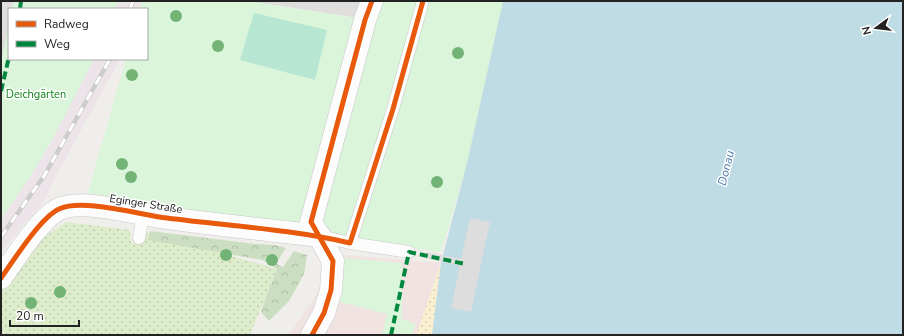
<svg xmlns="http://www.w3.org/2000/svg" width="904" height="336" font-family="'Nunito Sans',sans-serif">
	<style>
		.residential { fill: #dfdedc }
		.commercial { fill: #f1e3e1 }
		.railway { fill: #ede4e9 }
		.grass { fill: url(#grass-dots) }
		.forest { fill: url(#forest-crowns) }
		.sand { fill: url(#sand-dots) }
		.park { fill: #daf5da }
		.pitch { fill: #b7e6d2 }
		.parking { fill: #e0dfde }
		.water { fill: #bfdbe3 }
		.pier { fill: #dedddd }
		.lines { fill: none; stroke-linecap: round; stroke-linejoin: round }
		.lane-casing { stroke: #c9c8c7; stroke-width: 13 }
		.street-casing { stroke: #c9c8c7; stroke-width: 23 }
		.lane { stroke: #fdfcfc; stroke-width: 12 }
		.street { stroke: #fdfcfc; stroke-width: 22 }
		.rail-casing { stroke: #ccc; stroke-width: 4.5 }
		.rail { stroke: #fff; stroke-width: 3; stroke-dasharray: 9; stroke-linecap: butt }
		.quiet { stroke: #00873e; stroke-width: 4; stroke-dasharray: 8 4; stroke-linecap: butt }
		.cycleway-casing { stroke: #fff; stroke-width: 8 }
		.cycleway { stroke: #e8590c; stroke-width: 5 }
		.tree { fill: #73b476 }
		.labels { text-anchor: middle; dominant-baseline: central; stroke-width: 3; stroke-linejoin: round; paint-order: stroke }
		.park-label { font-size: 11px; fill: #0c8416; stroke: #fff }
		.street-label { font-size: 11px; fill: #222; stroke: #fff }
		.water-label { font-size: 12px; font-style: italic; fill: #4a7aab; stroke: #fff }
	</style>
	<defs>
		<pattern id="grass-dots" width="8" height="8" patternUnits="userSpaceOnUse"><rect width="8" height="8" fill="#ddeccb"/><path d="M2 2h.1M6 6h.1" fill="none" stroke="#bdcaae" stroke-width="1.8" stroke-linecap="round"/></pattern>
		<pattern id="forest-crowns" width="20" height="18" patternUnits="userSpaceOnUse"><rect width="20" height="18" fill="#cbdec1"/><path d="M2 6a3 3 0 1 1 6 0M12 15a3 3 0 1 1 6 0" fill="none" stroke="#aebea6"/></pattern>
		<pattern id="sand-dots" width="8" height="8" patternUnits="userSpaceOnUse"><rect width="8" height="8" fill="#f8f0d0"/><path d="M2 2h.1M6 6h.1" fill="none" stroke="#d4ceb2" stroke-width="1.8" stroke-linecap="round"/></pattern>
	</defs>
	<rect width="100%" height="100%" fill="#f0eeeb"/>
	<!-- residential -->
	<polygon class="residential" points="248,1 364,1 358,18"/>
	<!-- commercial -->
	<polygon class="commercial" points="343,255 441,263 416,335 289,335"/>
	<!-- railway -->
	<g class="railway">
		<polygon points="118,1 141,1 139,9 115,9"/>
		<polygon points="94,59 120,59 56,176 45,200 1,251 1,219 30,177 51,142"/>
	</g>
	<!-- grass -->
	<polygon class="grass" points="66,222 130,230 131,243 139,244 145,232 277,269 250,335 1,335 1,292 43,238"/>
	<!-- forest -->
	<polygon class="forest" points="150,231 257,244 276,245 286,248 276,263 283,267 294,251 307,255 304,274 289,301 269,321 261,312 265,300 277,269 262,260 148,240"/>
	<!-- sand -->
	<polygon class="sand" points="441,263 432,335 416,335"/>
	<!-- park -->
	<g class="park">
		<polygon points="1,1 118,1 115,9 9,9 9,59 94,59 51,142 30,177 1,219"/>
		<polygon points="142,1 247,1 376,21 383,1 503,1 467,164 441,252 361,241 88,193 126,59 147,59 147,9 140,9"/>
		<polygon points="344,258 402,263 402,319 416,324 412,335 382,335 387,314 340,302"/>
	</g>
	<!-- pitch -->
	<polygon class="pitch" points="254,13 327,30 315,80 240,60"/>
	<!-- parking -->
	<polygon class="parking" points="1,1 14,1 12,9 9,9 9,24 1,63"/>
	<!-- water -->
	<polygon class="water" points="503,1 903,1 903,335 432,335 441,263 467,163"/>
	<!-- pier -->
	<polygon class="pier" points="470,218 490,222 471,312 451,308 460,266 426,258 427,252 461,259"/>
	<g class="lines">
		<defs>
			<g id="lane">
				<polyline points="320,236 350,243 409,252"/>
				<polyline points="139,238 143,215"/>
				<polyline points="350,243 393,109 423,1"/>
			</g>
			<g id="street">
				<path d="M1,278C14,260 40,218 59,209C83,198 140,215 167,218C218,225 269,230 320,236"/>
				<polyline points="312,335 324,313 331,290 333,261 311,222 365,20 372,1"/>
			</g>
		</defs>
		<!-- lane casing -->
		<use href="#lane" class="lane-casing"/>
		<!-- street casing -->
		<use href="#street" class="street-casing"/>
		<!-- lane -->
		<use href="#lane" class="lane"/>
		<!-- street -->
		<use href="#street" class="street"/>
		<defs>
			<g id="rail">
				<polyline points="130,9 133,1"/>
				<polyline points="1,237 44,176 110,59"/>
			</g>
		</defs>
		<!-- rail casing -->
		<use href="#rail" class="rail-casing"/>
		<!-- rail -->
		<use href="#rail" class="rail"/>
		<!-- quiet -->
		<g class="quiet">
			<polyline points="20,9 21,1"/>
			<polyline points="1,91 9,57"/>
			<polyline points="391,335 409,252 465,264"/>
		</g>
		<defs>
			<g id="cycleway">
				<path d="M1,278C14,260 40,218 59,209C83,198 140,215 167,218C228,226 290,229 350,243L393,109L423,1"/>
				<polyline points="312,335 324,313 331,290 333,261 311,222 365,20 372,1"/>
			</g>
		</defs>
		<!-- cycleway casing -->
		<use href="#cycleway" class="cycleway-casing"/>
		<!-- cycleway -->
		<use href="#cycleway" class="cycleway"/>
	</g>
	<!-- trees -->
	<g class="tree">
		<circle cx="176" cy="16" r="6"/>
		<circle cx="218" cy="46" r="6"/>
		<circle cx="458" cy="53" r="6"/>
		<circle cx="132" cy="75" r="6"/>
		<circle cx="122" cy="164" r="6"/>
		<circle cx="131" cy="177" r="6"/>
		<circle cx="437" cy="182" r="6"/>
		<circle cx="226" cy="255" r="6"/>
		<circle cx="272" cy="260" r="6"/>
		<circle cx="60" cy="292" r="6"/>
		<circle cx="31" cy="303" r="6"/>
	</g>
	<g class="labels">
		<!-- park labels -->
		<g class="park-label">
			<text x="36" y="94">Deichgärten</text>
		</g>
		<!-- street labels -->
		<g class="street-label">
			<text transform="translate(146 204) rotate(9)">Eginger Straße</text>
		</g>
		<!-- water labels -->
		<g class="water-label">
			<text transform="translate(726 168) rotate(-76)">Donau</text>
		</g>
	</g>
	<!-- border -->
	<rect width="904" height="336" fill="none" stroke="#222222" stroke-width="4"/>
	<!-- legend -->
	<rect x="8" y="8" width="140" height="52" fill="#ffffff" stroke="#a7a7a7"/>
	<rect x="16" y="21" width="20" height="6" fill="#e8590c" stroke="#a7a7a7"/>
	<text x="44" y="28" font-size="12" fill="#222222">Radweg</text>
	<rect x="16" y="41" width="20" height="6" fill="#00873e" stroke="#a7a7a7"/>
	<text x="44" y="48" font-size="12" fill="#222222">Weg</text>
	<!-- north arrow -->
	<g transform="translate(876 28) rotate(255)" stroke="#ffffff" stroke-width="3" paint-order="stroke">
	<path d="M0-3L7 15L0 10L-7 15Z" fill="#222222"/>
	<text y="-6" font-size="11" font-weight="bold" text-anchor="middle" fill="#222222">N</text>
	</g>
	<!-- scale -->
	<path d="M10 320v6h69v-6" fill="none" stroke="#222222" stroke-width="2"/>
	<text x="16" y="320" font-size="12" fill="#222222" stroke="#ffffff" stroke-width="3" paint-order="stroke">20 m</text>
</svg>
